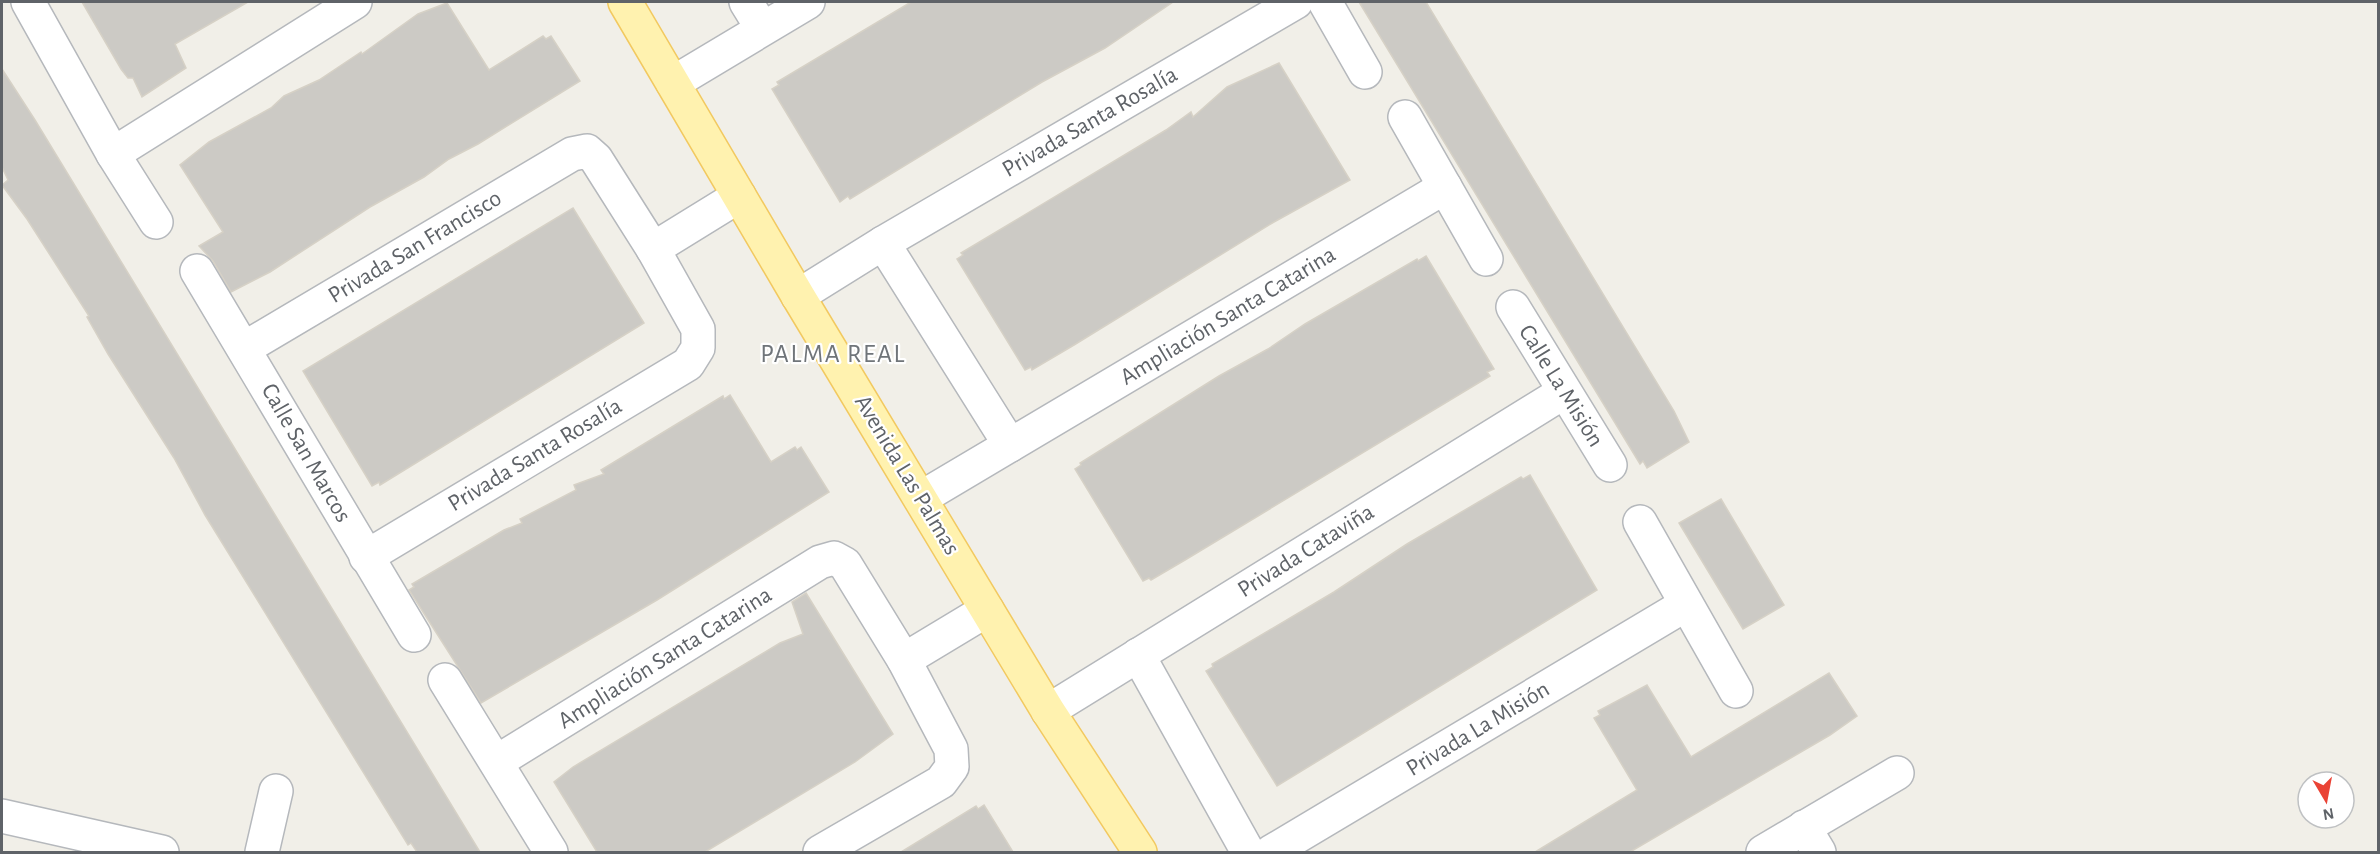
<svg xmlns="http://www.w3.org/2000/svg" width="2380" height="854" font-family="'Alegreya Sans',sans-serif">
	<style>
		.building { fill: #cccac5; stroke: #d6d1c6; stroke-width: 1.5 }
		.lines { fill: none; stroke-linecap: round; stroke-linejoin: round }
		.minor-casing { stroke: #b5b8bc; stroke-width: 36 }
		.major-casing { stroke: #f2c960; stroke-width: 36 }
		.minor { stroke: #fff; stroke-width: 33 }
		.major { stroke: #fff2af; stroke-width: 33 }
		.labels { text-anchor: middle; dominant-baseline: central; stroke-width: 4.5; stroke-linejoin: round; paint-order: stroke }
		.street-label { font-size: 24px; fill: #5f6368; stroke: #fff }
		.neighbourhood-label { font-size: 26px; letter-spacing: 1.5px; fill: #70757a; stroke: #fff }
	</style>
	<rect width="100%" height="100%" fill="#f1efe8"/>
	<!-- building -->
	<g class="building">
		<polygon points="82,2 248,2 175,44 186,68 142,97 133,78 128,78 121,69"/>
		<polygon points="911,2 1173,2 1105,48 1042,82 850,199 848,196 840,202 772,89 779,85 777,82"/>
		<polygon points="1359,2 1426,2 1674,411 1689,442 1647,468 1643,461 1640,464"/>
		<polygon points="447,3 489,70 543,36 546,39 551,36 580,81 478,144 449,159 424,177 370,207 270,272 231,292 213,261 199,246 223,232 180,165 209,142 271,108 284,96 319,80 361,52 362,54 418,14"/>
		<polygon points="1279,63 1350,180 1274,222 1074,345 1032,370 1031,367 1025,370 957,259 963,255 961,253 1166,130 1191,112 1193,117 1227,87"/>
		<polygon points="2,69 35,120 480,852 417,852 411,843 408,845 205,515 174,458 108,354 87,317 89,316 27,219 2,185 8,180 2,167"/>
		<polygon points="573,208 644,323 380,485 379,482 372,486 303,371"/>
		<polygon points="1426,256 1494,369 1487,372 1490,376 1185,560 1151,580 1149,578 1143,581 1075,469 1081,465 1080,463 1219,376 1268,349 1305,324 1417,259 1418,261"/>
		<polygon points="730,395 771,462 795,447 797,450 801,447 829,492 657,600 481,703 409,590 414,587 412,584 504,530 522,523 520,519 576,490 574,485 604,474 601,470 723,396 724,399"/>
		<polygon points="1530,475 1597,590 1277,786 1206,671 1213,667 1212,664 1334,592 1407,544 1521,477 1523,479"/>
		<polygon points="1721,499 1784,605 1743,629 1679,523"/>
		<polygon points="806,593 893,734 855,762 705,852 597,852 554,782 573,767 780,643 803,634 792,602"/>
		<polygon points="1829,673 1857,716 1830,735 1630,852 1535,852 1637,790 1594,718 1600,715 1598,711 1647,685 1691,757"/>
		<polygon points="984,805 1013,852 901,852 976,806 978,809"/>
	</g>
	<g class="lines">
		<defs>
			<g id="minor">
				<polyline points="28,2 113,154"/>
				<polyline points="746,2 762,28"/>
				<polyline points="1325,2 1365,72"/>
				<polyline points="673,83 808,2"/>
				<polyline points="1405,117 1486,259"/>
				<polyline points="156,222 113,154 355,2"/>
				<polyline points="883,243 1010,445"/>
				<polyline points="653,249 739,196"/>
				<polyline points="197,271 414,635"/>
				<polyline points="798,296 883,243 1296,2"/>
				<polyline points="1513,307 1610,465"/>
				<polyline points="245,348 572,154 587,151 596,159 653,249 698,329 698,348 688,364 366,557"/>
				<polyline points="921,498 1445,187"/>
				<polyline points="1640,522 1736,691"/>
				<polyline points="1138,655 1248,852"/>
				<polyline points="904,660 987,610"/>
				<polyline points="445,680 551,852"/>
				<polyline points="1048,711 1564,392"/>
				<polyline points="498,761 820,562 834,558 845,564 904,660 951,749 952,767 941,782 820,852"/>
				<polyline points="2,816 162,852"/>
				<polyline points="1804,827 1819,852"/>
				<polyline points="262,852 276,791"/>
				<polyline points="1271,852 1685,605"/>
				<polyline points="1763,852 1897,773"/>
			</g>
			<polyline id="major" points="625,2 798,296 1048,711 1140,852"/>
		</defs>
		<!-- minor casing -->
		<use href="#minor" class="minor-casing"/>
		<!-- major casing -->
		<use href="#major" class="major-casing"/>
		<!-- minor -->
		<use href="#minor" class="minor"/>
		<!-- major -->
		<use href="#major" class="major"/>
	</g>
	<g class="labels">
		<!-- street labels -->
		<g class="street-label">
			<text transform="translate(1090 122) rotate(-30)">Privada Santa Rosalía</text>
			<text transform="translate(415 247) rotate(-31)">Privada San Francisco</text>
			<text transform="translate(1228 316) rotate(-31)">Ampliación Santa Catarina</text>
			<text transform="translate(1561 386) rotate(58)">Calle La Misión</text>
			<text transform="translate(306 453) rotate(60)">Calle San Marcos</text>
			<text transform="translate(535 455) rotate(-31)">Privada Santa Rosalía</text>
			<text transform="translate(907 475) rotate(59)">Avenida Las Palmas</text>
			<text transform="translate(1306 551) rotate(-32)">Privada Cataviña</text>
			<text transform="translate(665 658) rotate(-32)">Ampliación Santa Catarina</text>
			<text transform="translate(1478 729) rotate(-31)">Privada La Misión</text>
		</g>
		<!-- neighbourhood labels -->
		<g class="neighbourhood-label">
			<text x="833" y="354">PALMA REAL</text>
		</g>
	</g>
	<!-- border -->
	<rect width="2380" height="854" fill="none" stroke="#5f6368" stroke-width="6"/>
	<!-- north arrow -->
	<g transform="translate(2326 800) rotate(170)"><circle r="28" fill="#ffffff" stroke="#bfc1c3" stroke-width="1.5"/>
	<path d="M0-4.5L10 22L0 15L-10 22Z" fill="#ea4335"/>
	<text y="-9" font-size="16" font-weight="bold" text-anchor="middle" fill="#5f6368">N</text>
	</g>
</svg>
